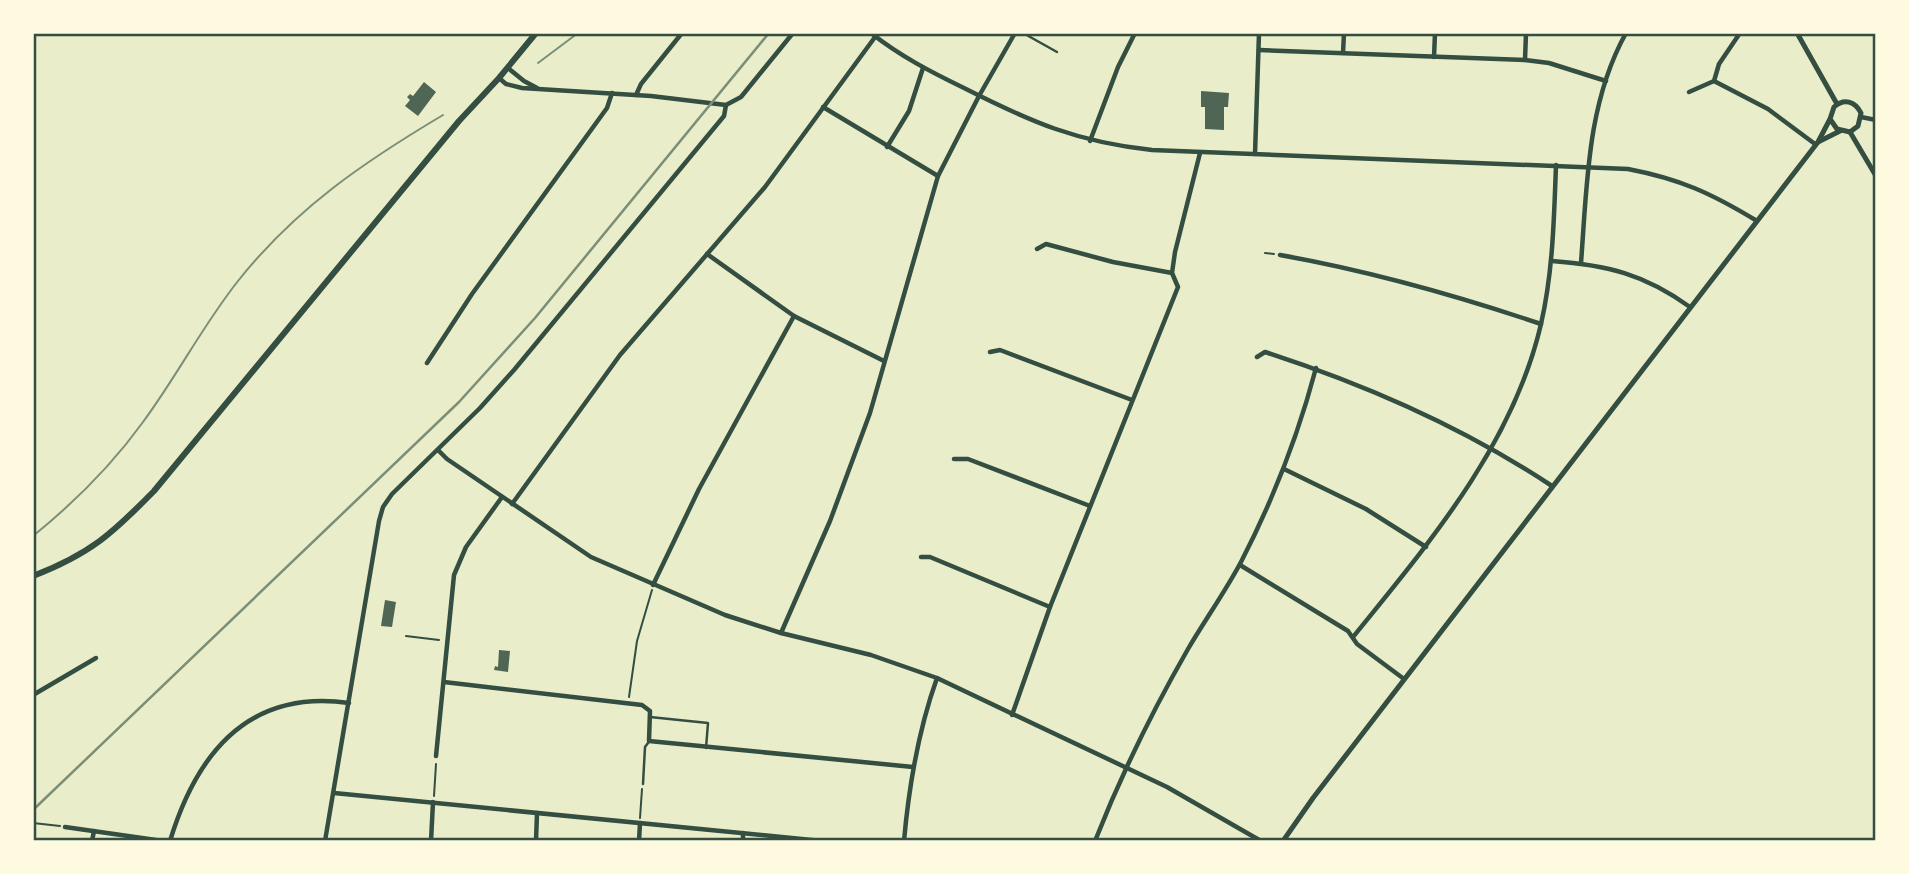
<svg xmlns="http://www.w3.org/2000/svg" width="1909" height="874" font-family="'Varela Round',sans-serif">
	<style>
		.building { fill: #4f6655 }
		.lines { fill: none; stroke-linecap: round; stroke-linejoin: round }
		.path { stroke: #344e41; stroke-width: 2 }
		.service { stroke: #344e41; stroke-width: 2.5 }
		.minor { stroke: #344e41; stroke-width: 4.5 }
		.tertiary { stroke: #344e41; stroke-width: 5 }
		.secondary { stroke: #344e41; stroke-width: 6 }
		.tram { stroke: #7c8e77; stroke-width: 2 }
		.rail { stroke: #7c8e77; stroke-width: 2.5 }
		.neatline { fill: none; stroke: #344e41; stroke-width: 2.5 }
	</style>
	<rect width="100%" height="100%" fill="#e9edc9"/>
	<!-- building -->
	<g class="building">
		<polygon points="424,82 436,92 418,116 405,106 410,100 407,97 410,94 413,96"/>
		<polygon points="1201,91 1229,93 1228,107 1224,107 1224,130 1205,129 1205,107 1201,107"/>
		<polygon points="385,600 396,602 392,627 381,626"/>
		<polygon points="499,650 510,651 508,672 494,670 495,666 498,667"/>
	</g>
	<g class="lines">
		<!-- path -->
		<g class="path">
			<polyline points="1265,253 1274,254"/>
			<polyline points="406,636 439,640"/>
			<polyline points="629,697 637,641 652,590"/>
			<polyline points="434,796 436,764"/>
			<polyline points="640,818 642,789"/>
			<polyline points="33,823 60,826"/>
		</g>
		<!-- service -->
		<g class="service">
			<polyline points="1023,33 1057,52"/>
			<polyline points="650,717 708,723 706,748"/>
			<polyline points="643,784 645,747 648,743"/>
		</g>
		<!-- minor -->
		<g class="minor">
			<path d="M871,33C900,56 931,72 964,88C1031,122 1077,142 1152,150L1628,169C1680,179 1711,193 1757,221"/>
			<polyline points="1259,50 1525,60 1549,63 1606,81"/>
			<polyline points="1343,53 1344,33"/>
			<polyline points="1434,57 1435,33"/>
			<polyline points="1525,60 1526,33"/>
			<polyline points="508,68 524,81 537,88"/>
			<polyline points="499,78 506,84 522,88 651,96 726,105 741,97 793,33"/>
			<polyline points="1714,81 1768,109 1815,144"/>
			<polyline points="1689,92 1714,81 1719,64 1740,33"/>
			<polyline points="636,95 641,84 682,33"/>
			<polyline points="823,107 938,176"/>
			<polyline points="1861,117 1876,120"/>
			<polyline points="1090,141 1118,67 1135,33"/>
			<polyline points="887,147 909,111 923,68"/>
			<polyline points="1255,154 1259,33"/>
			<polyline points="1037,249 1046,244 1113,262 1172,273"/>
			<polyline points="707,254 794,316 884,361"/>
			<path d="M1280,255C1370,271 1455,295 1541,324"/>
			<path d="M1552,261C1607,265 1644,274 1690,307"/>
			<path d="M1581,263C1587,185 1587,103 1626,33"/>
			<polyline points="990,352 1000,350 1132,400"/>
			<path d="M1257,357L1265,352C1367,385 1463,427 1552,486"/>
			<polyline points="427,363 472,294 607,108 612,93"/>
			<polyline points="438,450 447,459 591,557 725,615 781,633 871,655 937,678 1167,787 1261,841"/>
			<polyline points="954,459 968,459 1090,506"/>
			<polyline points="1284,469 1366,509 1426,547"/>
			<polyline points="512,504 620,355 765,187 878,33"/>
			<polyline points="921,557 930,557 1050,607"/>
			<polyline points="1240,565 1348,631 1357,644 1404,679"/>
			<polyline points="653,585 699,489 794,316"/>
			<polyline points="781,633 830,521 870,413 938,176 979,96 1015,33"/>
			<path d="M1353,637C1429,543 1513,445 1541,324C1553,272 1554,218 1556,165"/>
			<polyline points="444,682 642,705 650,711 649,741 913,767"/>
			<polyline points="33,695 96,658"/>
			<polyline points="1012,715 1050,607 1178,287 1172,273 1175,252 1200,153"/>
			<polyline points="436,756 454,575 466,547 502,497"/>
			<polyline points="334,793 822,841"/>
			<polyline points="65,827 163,841"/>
			<polyline points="92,841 94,831"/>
			<path d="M170,841C197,752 249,689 349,703"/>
			<polyline points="325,841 379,521 383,507 392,494 480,408 514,370 724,116 726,105"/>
			<polyline points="431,841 433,802"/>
			<polyline points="536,841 537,813"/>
			<polyline points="639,841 640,823"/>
			<polyline points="743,841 743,833"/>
			<path d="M904,841C909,785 918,731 937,678"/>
			<path d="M1095,841C1121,775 1153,710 1188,649C1205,620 1225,592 1241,562C1273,500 1298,436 1316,368"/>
		</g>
		<!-- tertiary -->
		<g class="tertiary">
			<polyline points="1797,33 1837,104"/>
			<polyline points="1850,132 1876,176"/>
			<polyline points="1818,142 1840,131"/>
			<path d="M1283,841L1313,798L1818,142L1830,119L1834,107C1844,98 1855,101 1861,113L1858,126L1850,132L1837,129L1830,119"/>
		</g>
		<!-- secondary -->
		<path class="secondary" d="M33,576C90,554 112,534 154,491L459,121L499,78L536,33"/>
		<!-- tram -->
		<g class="tram">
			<polyline points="538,63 578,33"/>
			<path d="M33,536C75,502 112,465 143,422C177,376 203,325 238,281C296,208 364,162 443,115"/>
		</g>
		<!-- rail -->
		<polyline class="rail" points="33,810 459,402 535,318 769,33"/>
	</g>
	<!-- border -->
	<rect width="1909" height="874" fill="none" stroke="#fefae0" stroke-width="70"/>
	<rect x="35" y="35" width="1839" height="804" class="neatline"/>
</svg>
